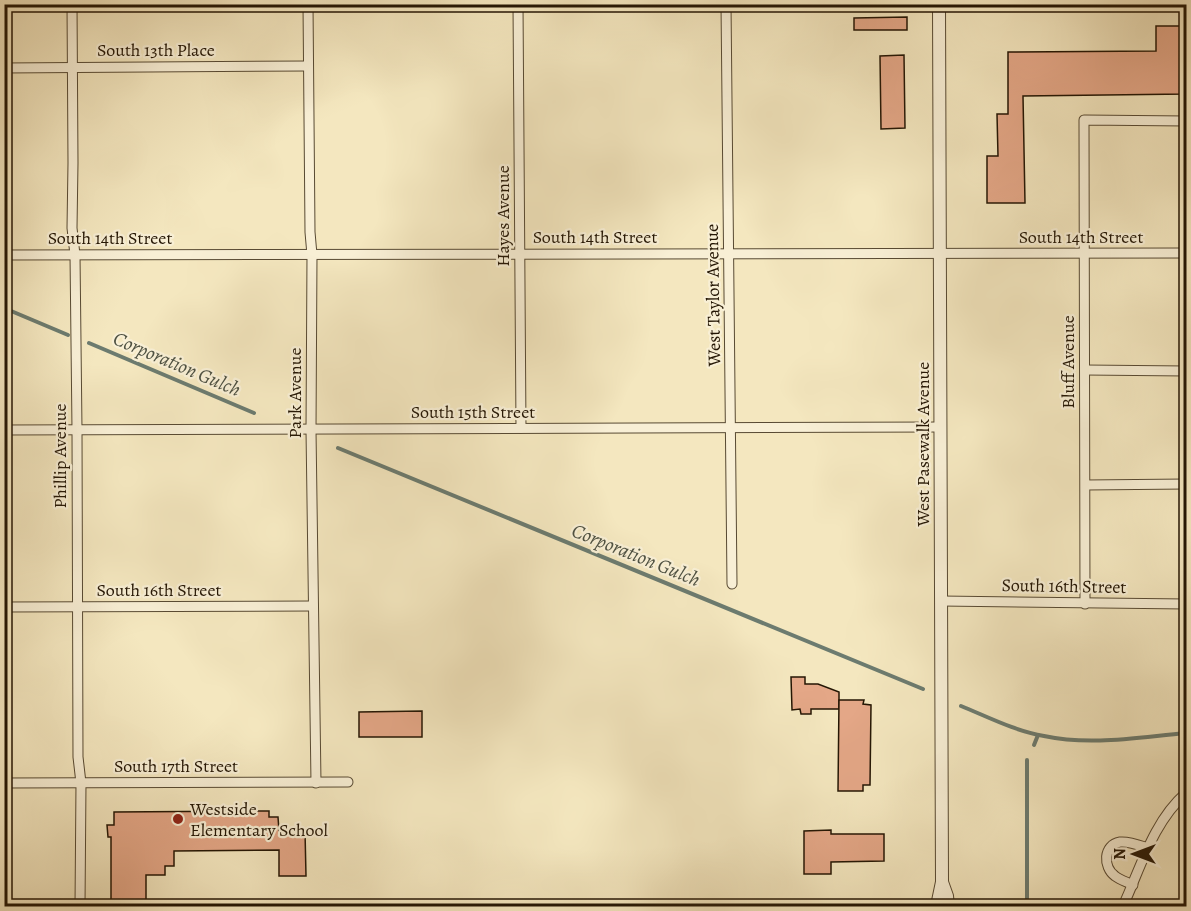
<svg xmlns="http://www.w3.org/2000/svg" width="1191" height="911" font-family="Alegreya,serif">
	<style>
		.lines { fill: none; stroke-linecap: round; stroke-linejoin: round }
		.stream { stroke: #6c7b6f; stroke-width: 4 }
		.building { fill: #e4a787; stroke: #241604; stroke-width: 1.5 }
		.minor-casing { stroke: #584a33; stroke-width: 11 }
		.tertiary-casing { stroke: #584a33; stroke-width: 14 }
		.minor { stroke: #f8efd5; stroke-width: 9 }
		.tertiary { stroke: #f8efd5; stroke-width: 12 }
		.poi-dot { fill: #8f2418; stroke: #f8efd5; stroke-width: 2 }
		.labels { text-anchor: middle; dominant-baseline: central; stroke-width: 4.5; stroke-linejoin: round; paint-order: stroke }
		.street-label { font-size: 18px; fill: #241604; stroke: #f8efd5 }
		.poi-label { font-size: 18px; fill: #241604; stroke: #f8efd5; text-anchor: start }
		.water-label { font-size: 20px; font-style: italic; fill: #4e5142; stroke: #f8efd5 }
	</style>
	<rect width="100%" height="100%" fill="#f4e7bf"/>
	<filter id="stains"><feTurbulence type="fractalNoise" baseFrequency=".00333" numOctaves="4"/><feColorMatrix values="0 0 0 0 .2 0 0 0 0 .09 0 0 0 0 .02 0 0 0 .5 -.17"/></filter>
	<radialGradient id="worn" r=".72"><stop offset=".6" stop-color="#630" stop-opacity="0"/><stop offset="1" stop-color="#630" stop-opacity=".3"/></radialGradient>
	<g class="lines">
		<!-- stream -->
		<g class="stream">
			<polyline points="4,308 68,335"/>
			<polyline points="89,343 254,413"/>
			<polyline points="338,448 923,689"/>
			<path d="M961,706C988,717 1015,731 1044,736C1091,746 1139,737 1186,733"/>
			<polyline points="1034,745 1038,735"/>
			<polyline points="1027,760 1027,906"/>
		</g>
	</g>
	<!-- building -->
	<g class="building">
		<polygon points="907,17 907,30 854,30 854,18"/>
		<polygon points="1156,26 1186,26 1186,94 1023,96 1025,203 987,203 987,156 998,156 997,114 1008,114 1008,52 1156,51"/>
		<polygon points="904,55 905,128 881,129 880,56"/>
		<polygon points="791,677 805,677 805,684 818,684 839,692 839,709 811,709 811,714 801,714 800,709 792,710"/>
		<polygon points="839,700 864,700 863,704 871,705 870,785 863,785 863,791 838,791"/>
		<polygon points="422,711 422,737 359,737 359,712"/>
		<polygon points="269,811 269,817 278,817 279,831 305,831 306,876 279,876 279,850 174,851 174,866 165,866 165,875 146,875 146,906 111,906 111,837 108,837 107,825 114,825 114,812"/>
		<polygon points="831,830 831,834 884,834 884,861 831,862 831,874 804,874 804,831"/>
	</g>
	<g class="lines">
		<defs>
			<g id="minor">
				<polyline points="72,4 73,163 72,228 75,255 77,430 78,757 81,783 80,906"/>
				<polyline points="308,4 310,232 312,255 311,430 316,783"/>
				<polyline points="518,4 521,428"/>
				<polyline points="726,4 732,584"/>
				<polyline points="4,68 307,66"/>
				<polyline points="4,255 1186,253"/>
				<polyline points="1085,370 1186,371"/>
				<polyline points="4,430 941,427"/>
				<polyline points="1086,485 1186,484"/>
				<polyline points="941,601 1186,604"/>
				<polyline points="1085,604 1084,120 1186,121"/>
				<polyline points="4,607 313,606"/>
				<polyline points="4,783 348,782"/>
				<path d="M1133,885C1127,882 1120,880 1115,876C1103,867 1103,845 1120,842C1129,841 1139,845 1148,848"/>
				<path d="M1123,906C1141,867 1153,822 1186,793"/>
			</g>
			<g id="tertiary">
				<polyline points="942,882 947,896 948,906"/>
				<polyline points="937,906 942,882 939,4"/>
			</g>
		</defs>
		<!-- minor casing -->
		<use href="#minor" class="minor-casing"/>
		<!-- tertiary casing -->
		<use href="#tertiary" class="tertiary-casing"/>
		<!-- minor -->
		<use href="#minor" class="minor"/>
		<!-- tertiary -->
		<use href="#tertiary" class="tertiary"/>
	</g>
	<!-- markers -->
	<circle class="poi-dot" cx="178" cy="819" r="6"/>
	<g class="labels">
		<!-- street labels -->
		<g class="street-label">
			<text x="156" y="50">South 13th Place</text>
			<text transform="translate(503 216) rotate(-90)">Hayes Avenue</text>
			<text x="595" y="237">South 14th Street</text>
			<text x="1081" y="237">South 14th Street</text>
			<text x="110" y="238">South 14th Street</text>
			<text transform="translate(713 295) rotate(-91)">West Taylor Avenue</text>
			<text transform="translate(1068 362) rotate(-90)">Bluff Avenue</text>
			<text transform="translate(295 393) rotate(-90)">Park Avenue</text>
			<text x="473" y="412">South 15th Street</text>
			<text transform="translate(923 444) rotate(-90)">West Pasewalk Avenue</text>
			<text transform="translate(60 456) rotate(-90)">Phillip Avenue</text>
			<text transform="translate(1064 586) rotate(1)">South 16th Street</text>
			<text x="159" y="590">South 16th Street</text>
			<text x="176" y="766">South 17th Street</text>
		</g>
		<!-- poi labels -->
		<g class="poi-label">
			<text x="190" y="809">Westside<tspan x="190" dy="21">Elementary School</tspan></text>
		</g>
		<!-- water labels -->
		<g class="water-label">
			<text transform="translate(177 364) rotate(23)">Corporation Gulch</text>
			<text transform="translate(636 555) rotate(22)">Corporation Gulch</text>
		</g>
	</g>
	<!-- margin -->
	<rect width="1191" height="911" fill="none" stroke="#f4e7bf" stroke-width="24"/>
	<rect x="6" y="6" width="1179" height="899" fill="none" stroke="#241604" stroke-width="3"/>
	<rect x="12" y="12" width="1167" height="887" fill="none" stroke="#241604" stroke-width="1.5"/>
	<!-- north arrow -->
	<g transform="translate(1134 854) rotate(270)" stroke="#f8efd5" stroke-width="4.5" paint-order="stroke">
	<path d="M0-4.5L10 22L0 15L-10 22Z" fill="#241604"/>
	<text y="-9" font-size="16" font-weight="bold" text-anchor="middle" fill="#241604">N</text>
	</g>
	<rect width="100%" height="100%" filter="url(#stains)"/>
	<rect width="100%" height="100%" fill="url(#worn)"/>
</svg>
